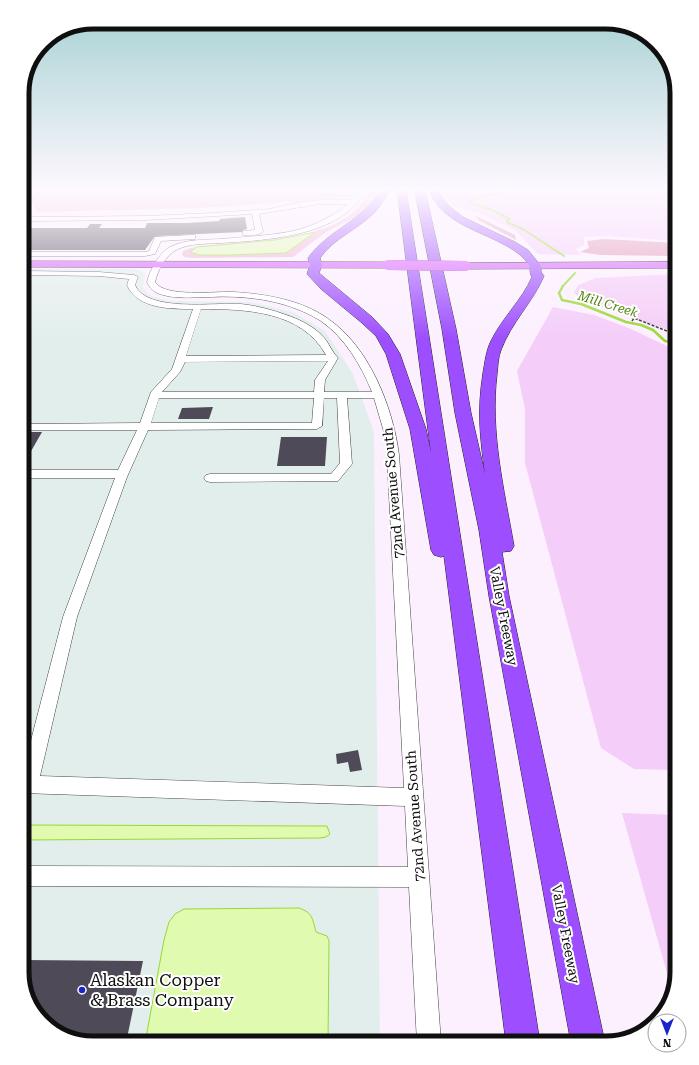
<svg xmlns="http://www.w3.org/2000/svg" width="699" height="1065" font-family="'Roboto Serif',serif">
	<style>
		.industrial { fill: #e2eeec }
		.farmland { fill: #f4cdf8 }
		.green { fill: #edb6d3 }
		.forest { fill: #df94b7 }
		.water { fill: #e0fbb0; stroke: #98d831 }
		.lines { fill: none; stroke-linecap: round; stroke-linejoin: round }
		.stream-far1 { stroke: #98d831; stroke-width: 2 }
		.stream { stroke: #98d831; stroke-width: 2.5 }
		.building { fill: #4f4a58 }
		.minor-casing { stroke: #424242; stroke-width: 1 }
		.major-casing { stroke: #202020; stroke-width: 1 }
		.highway-casing { stroke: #202020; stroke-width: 1 }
		.path-far1 { stroke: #313131; stroke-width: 1; stroke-dasharray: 2 1; stroke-linecap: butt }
		.path { stroke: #313131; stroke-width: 1.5; stroke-dasharray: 3 1.5; stroke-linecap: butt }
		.minor { fill: #fff; fill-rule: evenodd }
		.major { fill: #d660ff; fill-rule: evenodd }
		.highway { fill: #9d4eff; fill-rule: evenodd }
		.major-bridge-casing { stroke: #202020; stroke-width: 10; stroke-linecap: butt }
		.major-bridge { stroke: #d660ff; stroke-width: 10 }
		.poi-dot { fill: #1a25cb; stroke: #fff; stroke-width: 1.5 }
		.labels { text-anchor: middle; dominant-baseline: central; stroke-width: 4; stroke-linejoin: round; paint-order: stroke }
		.far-water-label { font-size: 13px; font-style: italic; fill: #52840e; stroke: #fff }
		.street-label { font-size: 14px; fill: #0f0f0f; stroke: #fff }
		.near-poi-label { font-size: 17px; fill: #0f0f0f; stroke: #fff; text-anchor: start }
		.rim { fill: none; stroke: #0f0f0f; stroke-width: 5 }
	</style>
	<rect width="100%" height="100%" fill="#fcf0ff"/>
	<!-- industrial -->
	<polygon class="industrial" points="27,269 129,269 141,271 145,274 143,287 151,296 170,301 251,302 293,312 325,331 353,374 374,432 380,1043 89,1043 57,1033 31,1007 22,972 22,274"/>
	<!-- farmland -->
	<g class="farmland">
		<polygon points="443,190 677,190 677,241 609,236 584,237 584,245 576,249 581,255 538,254 516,231 479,213 456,207 447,198"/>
		<polygon points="677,274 677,333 584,301 574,293 578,285 596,278"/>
		<polygon points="553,307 594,315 629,328 677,351 677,770 634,769 601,748 525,463 525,409 517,371"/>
		<polygon points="622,813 677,815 677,972 672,991"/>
	</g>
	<!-- green -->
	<g class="green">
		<path d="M22,190H324L325,191C336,193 344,190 355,190L351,197L199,208L37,212L33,203L22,206Z"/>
		<path d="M369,190H378L376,195L368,206L359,215L326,232L293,257L193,258L185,257L182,255L183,251L191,248C241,239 347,247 369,190Z"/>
	</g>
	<!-- forest -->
	<g class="forest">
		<polygon points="474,215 515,235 516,240 480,221"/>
		<polygon points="604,239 677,243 677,256 601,255 580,252 589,248 587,241"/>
	</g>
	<!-- water -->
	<g class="water">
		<polygon points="311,233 314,233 286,253 231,255 199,255 190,252 197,247 275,240"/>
		<polygon points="22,825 313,826 327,826 330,834 326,837 320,838 22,840"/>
		<path d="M299,908C313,913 312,918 316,932L327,936L329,941L328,1043H145L164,940L169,922L175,914L184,909Z"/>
	</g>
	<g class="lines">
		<!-- stream-far1 -->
		<g class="stream-far1">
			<polyline points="513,190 479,197 469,201 472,204 490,209 510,219 507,221 508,223 523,229 564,256"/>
			<polyline points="562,287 575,273"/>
		</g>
		<!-- stream -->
		<polyline class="stream" points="563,286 559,293 562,300 581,304 626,322 641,325 653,330 665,341 677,343"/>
	</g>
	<!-- building -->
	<g class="building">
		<polygon points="245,217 247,229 243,230 242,232 155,236 145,250 22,250 22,235 29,228 87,228 90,224 102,224 99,228 145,228 147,223 188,223 219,221 220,219"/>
		<polygon points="213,407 209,419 178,419 182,408"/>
		<polygon points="22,432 42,432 22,467"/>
		<polygon points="281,437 327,437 325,466 277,466"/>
		<polygon points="358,750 362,770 350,772 348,762 337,764 336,754"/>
		<polygon points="22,960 143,961 126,1043 89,1043 57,1033 31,1007 22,972"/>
	</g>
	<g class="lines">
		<defs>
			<g id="minor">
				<path d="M360,190H366C342,237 266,240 221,243C206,244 190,243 176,250C165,256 158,270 155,282C165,298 216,291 234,292C266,294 301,300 327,318C369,346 393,407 399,455L441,1043H417L409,887L22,886V866L408,867L405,806L22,793V775L63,617L115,478H22V470H118L137,430H22V424L140,423L151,392L172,369L193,309C171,309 137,309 127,285L129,279L99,276L30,275L25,283H22V275L25,271L99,272L134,275L138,277L135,285C147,313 216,302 241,304C260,306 280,312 297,319C308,324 318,330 326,340C330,346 333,353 338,358L325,380L324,392H372C361,365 345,338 321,321C302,309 279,302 258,299C242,297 227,296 212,297C194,297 174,300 157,293C152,290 149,287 147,282C150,270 159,253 170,247C185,239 204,240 221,239C243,237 266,236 288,232C310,228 330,218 348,204H320L259,214L263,232C259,235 249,236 243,235V231L255,230L252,214L146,220L32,221L22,230V224L30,217L146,216L213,213L270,209L295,203L320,200H352ZM201,309C246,309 302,311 326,355L186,356ZM328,361L315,380L314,392H162L180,372L185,362ZM159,398H314L312,423H151ZM324,398H337L340,463L331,474H210L206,475L204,478L206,481L210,482L338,481L352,464L347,398H374L384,432L387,455L404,788L40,776L77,617L127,477L148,430L317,429L322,426Z"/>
				<polygon points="192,235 195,235 195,239 161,241 155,254 145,256 22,256 22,252 145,252 149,251 155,237"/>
			</g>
			<g id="major">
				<polygon points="22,261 388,262 393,265 388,268 22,267"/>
				<polygon points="677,262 677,268 466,269 461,266 466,263"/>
			</g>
			<g id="highway">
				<path d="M381,190H390C385,198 381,206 374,213C357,230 334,238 320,258L322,265L319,273L372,317L388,334L400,354L426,429L431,453L397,190H406L540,1043H506L444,556L441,557L434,555L431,550L410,429L386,354L376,336L362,323L321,289L307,274L310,265L308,258C329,229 363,221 381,190Z"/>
				<path d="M415,190H425L456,329L471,413L485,474C480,437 477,411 483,373C485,362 486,351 491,341C502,318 522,300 532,277C529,273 531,269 529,265C527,262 522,256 519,254C489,231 444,228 429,190H437L448,205L463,217L515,242L528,250L541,266V272L544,276C533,302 511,323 501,350C498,357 498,366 497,374C490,432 504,489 514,546L511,551L502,552L509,596L605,1043H571L489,596L479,530L455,413L442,329Z"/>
			</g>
		</defs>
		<!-- minor casing -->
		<use href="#minor" class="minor-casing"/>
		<!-- major casing -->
		<use href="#major" class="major-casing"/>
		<!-- highway casing -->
		<use href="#highway" class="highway-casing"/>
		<!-- path-far1 -->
		<polyline class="path-far1" points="22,211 43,190"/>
		<!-- path -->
		<polyline class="path" points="632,321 634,318 677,335"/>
		<!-- minor -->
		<use href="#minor" class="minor"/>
		<!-- major -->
		<use href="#major" class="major"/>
		<!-- highway -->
		<use href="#highway" class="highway"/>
		<defs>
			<polyline id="major-bridge" points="388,265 466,266"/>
		</defs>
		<!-- major-bridge casing -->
		<use href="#major-bridge" class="major-bridge-casing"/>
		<!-- major-bridge -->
		<use href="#major-bridge" class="major-bridge"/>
	</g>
	<!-- sky -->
	<linearGradient id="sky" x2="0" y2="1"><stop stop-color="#a5d0d2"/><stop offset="0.56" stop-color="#fef8ff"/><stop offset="1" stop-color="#fef8ff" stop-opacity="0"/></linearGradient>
	<rect width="699" height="339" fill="url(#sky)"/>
	<!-- markers -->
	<circle class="poi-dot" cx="82" cy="990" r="4"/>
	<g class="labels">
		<!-- far-water labels -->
		<g class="far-water-label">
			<text transform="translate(608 304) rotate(17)">Mill Creek</text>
		</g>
		<!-- street labels -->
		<g class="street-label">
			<text transform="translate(393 493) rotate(-95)">72nd Avenue South</text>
			<text transform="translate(504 616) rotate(79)">Valley Freeway</text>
			<text transform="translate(415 816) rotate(-94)">72nd Avenue South</text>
			<text transform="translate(566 934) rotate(79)">Valley Freeway</text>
		</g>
		<!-- near-poi labels -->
		<g class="near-poi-label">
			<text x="90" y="980">Alaskan Copper<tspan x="90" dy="20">&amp; Brass Company</tspan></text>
		</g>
	</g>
	<!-- crop -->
	<path d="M0 0H699V1065H0ZM93 29H606A64 64 0 0 1 670 93V972A64 64 0 0 1 606 1036H93A64 64 0 0 1 29 972V93A64 64 0 0 1 93 29Z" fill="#fff" fill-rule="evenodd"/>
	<path class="rim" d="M93 29H606A64 64 0 0 1 670 93V972A64 64 0 0 1 606 1036H93A64 64 0 0 1 29 972V93A64 64 0 0 1 93 29Z"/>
	<!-- north arrow -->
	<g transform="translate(667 1033) rotate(180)"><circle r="19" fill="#ffffff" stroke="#9f9f9f"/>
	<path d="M0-3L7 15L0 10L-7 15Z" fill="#1a25cb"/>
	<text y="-6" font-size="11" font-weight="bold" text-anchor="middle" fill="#0f0f0f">N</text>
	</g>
</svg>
